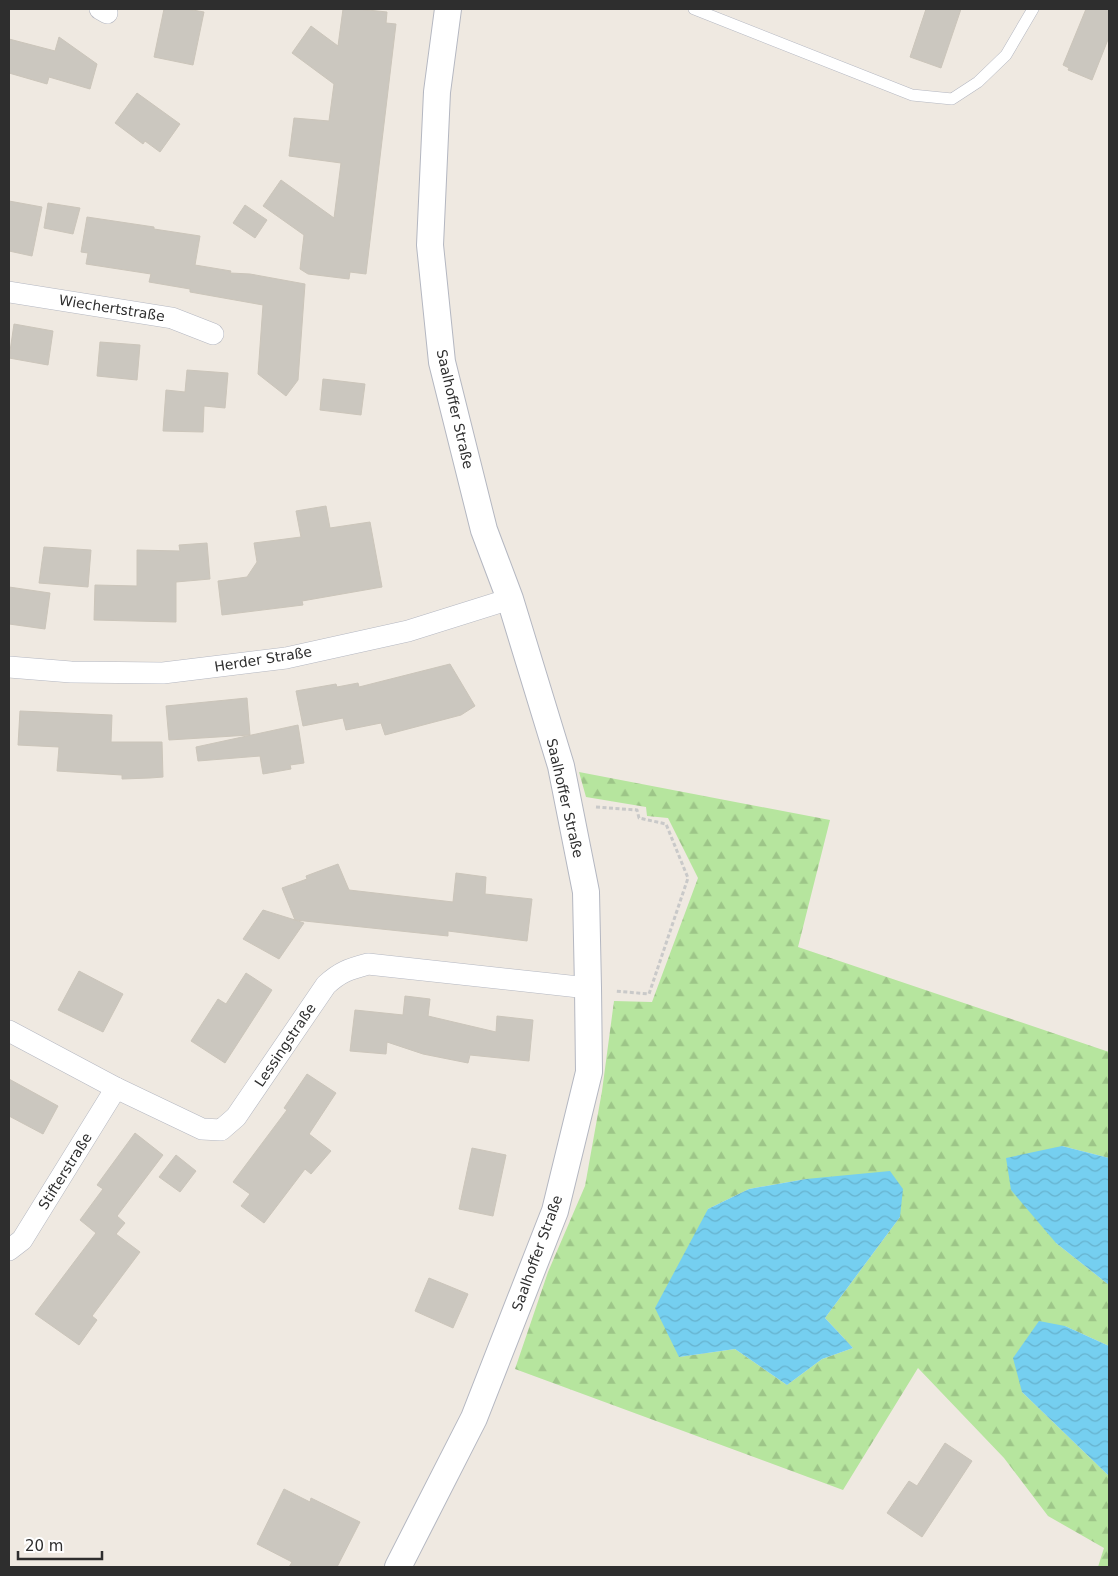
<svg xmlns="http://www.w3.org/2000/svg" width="1118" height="1576" font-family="'DejaVu Sans',sans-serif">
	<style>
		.forest { fill: url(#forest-firs); fill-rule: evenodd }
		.water { fill: url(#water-waves) }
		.building { fill: #cbc7bf; stroke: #cbc5ba }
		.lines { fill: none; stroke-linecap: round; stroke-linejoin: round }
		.service-casing { stroke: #b4b7c1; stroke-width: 12 }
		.minor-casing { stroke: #b4b7c1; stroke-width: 22 }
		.tertiary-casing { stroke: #b4b7c1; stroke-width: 28 }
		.path { stroke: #c9c9c9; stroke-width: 3; stroke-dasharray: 4 2.5; stroke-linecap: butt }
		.service { stroke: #fff; stroke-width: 11 }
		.minor { stroke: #fff; stroke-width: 21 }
		.tertiary { stroke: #fff; stroke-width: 26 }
		.labels { text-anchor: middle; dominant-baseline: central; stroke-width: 4; stroke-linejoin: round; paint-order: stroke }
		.street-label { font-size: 14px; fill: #2e2e2e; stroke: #fff }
	</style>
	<defs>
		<pattern id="forest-firs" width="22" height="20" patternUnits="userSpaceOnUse" patternTransform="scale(1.25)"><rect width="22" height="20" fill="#b6e59e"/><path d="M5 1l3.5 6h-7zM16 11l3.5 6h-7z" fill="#9dc588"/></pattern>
		<pattern id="water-waves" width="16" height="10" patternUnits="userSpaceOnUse" patternTransform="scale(1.25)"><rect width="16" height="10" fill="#75cff0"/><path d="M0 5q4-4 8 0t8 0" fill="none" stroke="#66b2ce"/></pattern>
	</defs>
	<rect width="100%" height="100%" fill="#efe9e1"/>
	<!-- forest -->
	<path class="forest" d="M579,772L830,820L798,947L1109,1052V1158L1062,1146L1056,1243L1109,1285V1346L1065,1326L1022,1392L1109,1476V1567H1098L1104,1548L1048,1516L1004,1458L918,1368L843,1490L515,1369L548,1272L585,1186L602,1091L614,1001L652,1002L698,878L668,818L647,816L646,807L586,797ZM806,1179L900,1217L825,1318L853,1348L822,1359L787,1385L735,1349L679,1357L708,1209L749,1189Z"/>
	<!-- water -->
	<g class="water">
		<polygon points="1062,1146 1109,1158 1109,1285 1056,1243 1011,1190 1006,1158"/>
		<polygon points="890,1171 903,1189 900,1217 825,1318 853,1348 822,1359 787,1385 735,1349 679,1357 655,1308 708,1209 749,1189 806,1179"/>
		<polygon points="1039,1321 1065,1326 1109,1346 1109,1476 1022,1392 1013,1358"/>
	</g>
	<!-- building -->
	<g class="building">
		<polygon points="164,9 187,9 204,12 193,65 154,57"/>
		<polygon points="343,9 358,9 387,12 386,23 396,24 366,274 350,272 349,279 308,274 300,269 304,235 263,206 281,180 334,218 341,163 289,156 294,118 329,121 334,84 292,53 311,26 338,46"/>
		<polygon points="926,9 961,9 941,68 910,57"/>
		<polygon points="1086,9 1109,9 1109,37 1092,80 1068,70 1069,68 1063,65"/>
		<polygon points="59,37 97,64 90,89 49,77 47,84 9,73 9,39 55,51"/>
		<polygon points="137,93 180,124 160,152 145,141 143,144 115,123"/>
		<polygon points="9,201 42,207 32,256 9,251"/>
		<polygon points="48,203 80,208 73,234 44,228"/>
		<polygon points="245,205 267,220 255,238 233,223"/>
		<polygon points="87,217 154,227 154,229 200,236 195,265 231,271 230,273 250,274 305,284 298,380 286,396 258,374 263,305 190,292 190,289 149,282 151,274 86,264 88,253 81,252"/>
		<polygon points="14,324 53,331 48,365 9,358"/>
		<polygon points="100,342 140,345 137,380 97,376"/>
		<polygon points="187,370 228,373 225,408 204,406 203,432 163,431 166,390 185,392"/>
		<polygon points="323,379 365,384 361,415 320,410"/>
		<polygon points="326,506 330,528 370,522 382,587 302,601 303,605 222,615 218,581 247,577 257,562 254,543 301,537 296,511"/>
		<polygon points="207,543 210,579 176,582 176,622 94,620 95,585 137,586 137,550 180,551 179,545"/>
		<polygon points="44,547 91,550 88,587 39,583"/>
		<polygon points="9,587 50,593 45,629 9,624"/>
		<polygon points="450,664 475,706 461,715 385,735 381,723 346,730 343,718 303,726 296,691 336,684 337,687 358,683 359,687"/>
		<polygon points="247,698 250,735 169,740 166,706"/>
		<polygon points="20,711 112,715 111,742 162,742 163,777 150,778 122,779 122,775 57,771 59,747 18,745"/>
		<polygon points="298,725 304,763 290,765 291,769 263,774 260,756 198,761 196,747"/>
		<polygon points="338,864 349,890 453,902 456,873 486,877 485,894 532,899 527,941 448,931 448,936 295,920 304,923 279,959 243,939 263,910 295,920 282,888 307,879 306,876"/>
		<polygon points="79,971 123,994 103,1032 58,1010"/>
		<polygon points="246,973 272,990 225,1063 191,1041 218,999 226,1004"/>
		<polygon points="405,996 430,999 428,1016 496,1032 497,1016 533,1020 529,1061 470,1055 468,1063 423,1054 387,1042 386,1054 350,1051 355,1010 403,1015"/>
		<polygon points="307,1074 336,1093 309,1134 331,1151 311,1174 305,1169 264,1223 241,1206 250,1194 233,1182 287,1110 284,1108"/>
		<polygon points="9,1079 58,1106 43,1134 9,1116"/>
		<polygon points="135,1133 163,1155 117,1216 125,1223 116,1234 140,1252 92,1316 97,1320 79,1345 35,1314 96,1233 80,1220 103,1189 97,1185"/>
		<polygon points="472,1148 506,1155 493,1216 459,1209"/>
		<polygon points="176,1155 196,1171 180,1192 159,1177"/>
		<polygon points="429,1278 468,1294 453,1328 415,1311"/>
		<polygon points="945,1443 972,1461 922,1537 887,1513 909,1481 917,1486"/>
		<polygon points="284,1489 310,1502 311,1498 360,1522 337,1567 289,1567 292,1562 257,1544"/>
	</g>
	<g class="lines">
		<defs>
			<polyline id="service" points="694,9 912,95 952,99 978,82 1006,55 1033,9"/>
			<g id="minor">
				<polyline points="100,9 107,13"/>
				<polyline points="9,292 172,318 213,334"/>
				<polyline points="9,667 71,672 163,673 286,658 408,631 510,599"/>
				<path d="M9,1031L116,1088L202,1129L221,1130L236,1117L326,985C340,972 349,969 368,964L588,988"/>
				<polyline points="9,1250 22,1240 116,1088"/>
			</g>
			<polyline id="tertiary" points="398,1567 474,1418 555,1211 589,1072 588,988 586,892 561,766 510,599 484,530 442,362 430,245 437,92 448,9"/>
		</defs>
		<!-- service casing -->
		<use href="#service" class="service-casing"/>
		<!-- minor casing -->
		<use href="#minor" class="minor-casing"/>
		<!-- tertiary casing -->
		<use href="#tertiary" class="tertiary-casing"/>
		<!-- path -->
		<polyline class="path" points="596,807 637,810 639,818 666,824 688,878 649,994 615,991"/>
		<!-- service -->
		<use href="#service" class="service"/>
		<!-- minor -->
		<use href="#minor" class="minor"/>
		<!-- tertiary -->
		<use href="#tertiary" class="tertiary"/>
	</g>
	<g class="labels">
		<!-- street labels -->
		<g class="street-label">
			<text transform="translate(112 308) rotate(9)">Wiechertstraße</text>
			<text transform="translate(455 409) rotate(77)">Saalhoffer Straße</text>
			<text transform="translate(263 659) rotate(-9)">Herder Straße</text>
			<text transform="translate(565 798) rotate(77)">Saalhoffer Straße</text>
			<text transform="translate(285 1045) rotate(-56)">Lessingstraße</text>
			<text transform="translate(65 1171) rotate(-58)">Stifterstraße</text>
			<text transform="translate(537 1253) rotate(-70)">Saalhoffer Straße</text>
		</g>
	</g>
	<!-- border -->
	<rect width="1118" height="1576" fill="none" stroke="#2e2e2e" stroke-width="20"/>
	<!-- scale -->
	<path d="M18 1551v8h84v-8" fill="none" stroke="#2e2e2e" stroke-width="2.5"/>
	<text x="25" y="1551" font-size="15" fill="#2e2e2e" stroke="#ffffff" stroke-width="4" paint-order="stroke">20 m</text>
</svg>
